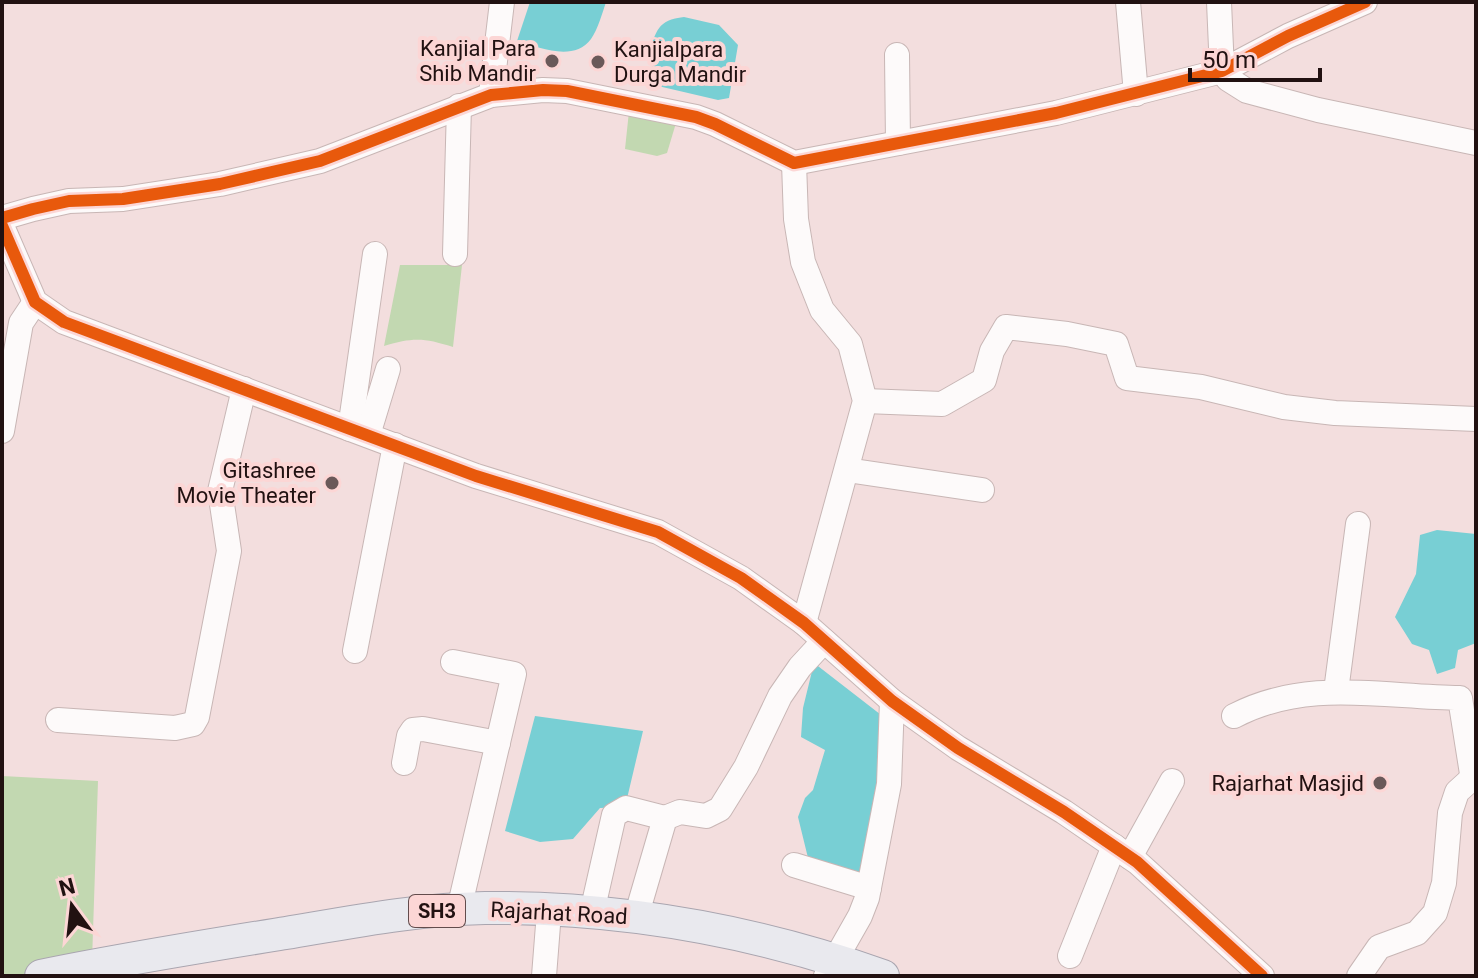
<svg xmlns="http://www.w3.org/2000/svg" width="1478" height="978" font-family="Roboto,sans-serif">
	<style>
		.green { fill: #c2d8b1 }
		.water { fill: #78cfd4 }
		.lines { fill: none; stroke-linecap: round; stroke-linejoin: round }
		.minor-casing { stroke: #c8b6b5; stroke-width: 26 }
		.major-casing { stroke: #a9a5af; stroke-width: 34 }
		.minor { stroke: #fdfafa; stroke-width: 24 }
		.major { stroke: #e9e9ee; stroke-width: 32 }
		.cycleway-casing { stroke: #fcd6d5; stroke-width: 17 }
		.cycleway { stroke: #e8590c; stroke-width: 12 }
		.poi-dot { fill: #6a5959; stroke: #fcd6d5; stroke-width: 3 }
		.labels { text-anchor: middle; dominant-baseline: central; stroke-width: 8; stroke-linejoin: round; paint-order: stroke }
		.shield { fill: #fcd6d5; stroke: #634c4c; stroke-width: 2 }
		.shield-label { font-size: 20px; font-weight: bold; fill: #211111 }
		.poi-label { font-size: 22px; fill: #211111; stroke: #fcd6d5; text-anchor: end }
		.street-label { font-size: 22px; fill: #211111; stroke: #fcd6d5 }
	</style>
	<rect width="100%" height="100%" fill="#f3dede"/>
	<!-- green -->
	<g class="green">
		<polygon points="630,102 679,113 667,153 657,156 625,149"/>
		<path d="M400,265H462L453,347C425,338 413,337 384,346Z"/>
		<polygon points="2,776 98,781 92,961 20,976 2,976"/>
	</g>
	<!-- water -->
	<g class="water">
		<path d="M530,2H606C602,14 598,29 591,39C574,62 540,48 517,41Z"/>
		<path d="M684,17L719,25L738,45L729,98L718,100L658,86L648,54C657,31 657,20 684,17Z"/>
		<polygon points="1437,530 1476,534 1476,643 1458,650 1455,668 1437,674 1429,650 1412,644 1395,617 1416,574 1420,535"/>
		<polygon points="814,663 885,718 887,738 864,881 809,862 798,817 805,798 813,790 825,750 801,737 803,708"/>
		<polygon points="535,716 643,731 625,807 600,808 573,839 540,842 505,831"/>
	</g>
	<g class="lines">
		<defs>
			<g id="minor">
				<polyline points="1128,2 1136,94"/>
				<polyline points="1219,2 1222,71 1228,79 1247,91 1318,110 1476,143"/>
				<polyline points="897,55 898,143"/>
				<polyline points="491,95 502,2"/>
				<polyline points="794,163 796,219 803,262 822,310 850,344 865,401 804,623"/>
				<polyline points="2,218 33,209 69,201 123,199 220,184 320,161 491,95 543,90 567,91 696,117 715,124 794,163 1056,113 1222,71 1288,36 1365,2"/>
				<polyline points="2,226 35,302 64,322 476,476 658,532 741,578 804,623 892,701 958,748 1064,812 1137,862 1262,976"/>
				<polyline points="455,254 459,106"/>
				<polyline points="865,401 942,404 984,380 992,351 1006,327 1067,334 1116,344 1127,378 1201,387 1284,407 1335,413 1476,419"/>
				<polyline points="350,429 375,254"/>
				<polyline points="2,431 21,323 35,302"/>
				<polyline points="368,435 388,369"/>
				<polyline points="847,470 982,490"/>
				<polyline points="355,651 395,445"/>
				<polyline points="453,662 514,674 459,909"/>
				<polyline points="1336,691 1358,524"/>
				<path d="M1234,716C1307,678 1381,697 1460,698L1473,780"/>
				<polyline points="58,720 175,728 193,724 197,717 229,551 220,491 244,389"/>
				<polyline points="404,763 409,736 413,730 423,729 498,743"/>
				<polyline points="1130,857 1172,781"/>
				<polyline points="794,865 869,888"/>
				<polyline points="592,912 614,815 626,808 665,818"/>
				<polyline points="636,917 665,818 680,812 706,816 720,809 746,767 780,696 800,667 824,641"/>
				<polyline points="1070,956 1114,846"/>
				<polyline points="544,976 548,925"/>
				<polyline points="826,976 860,916 867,898 889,784 892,701"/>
				<polyline points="1359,976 1379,947 1417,933 1435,913 1444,883 1450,813 1457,792 1468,782 1476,779"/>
			</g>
			<path id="major" d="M41,976C123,959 205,946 286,933C352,922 418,909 485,908C620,907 756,931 883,976"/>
		</defs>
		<!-- minor casing -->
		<use href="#minor" class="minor-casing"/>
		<!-- major casing -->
		<use href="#major" class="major-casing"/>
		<!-- minor -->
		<use href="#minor" class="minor"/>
		<!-- major -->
		<use href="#major" class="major"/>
		<defs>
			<g id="cycleway">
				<polyline points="2,218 33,209 69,201 123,199 220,184 320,161 491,95 543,90 567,91 696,117 715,124 794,163 1056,113 1222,71 1288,36 1365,2"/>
				<polyline points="2,226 35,302 64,322 476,476 658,532 741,578 804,623 892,701 958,748 1064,812 1137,862 1262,976"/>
			</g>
		</defs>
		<!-- cycleway casing -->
		<use href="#cycleway" class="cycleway-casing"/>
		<!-- cycleway -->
		<use href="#cycleway" class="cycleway"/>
	</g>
	<!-- markers -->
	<g class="poi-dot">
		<circle cx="552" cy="61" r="8"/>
		<circle cx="598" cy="62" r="8"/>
		<circle cx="332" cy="483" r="8"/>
		<circle cx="1380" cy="783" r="8"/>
	</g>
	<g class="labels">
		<!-- shield labels -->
		<rect class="shield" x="409" y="895" width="56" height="32" rx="6"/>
		<g class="shield-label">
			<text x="437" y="911">SH3</text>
		</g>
		<!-- poi labels -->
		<g class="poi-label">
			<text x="536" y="48">Kanjial Para<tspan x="536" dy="25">Shib Mandir</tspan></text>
			<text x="614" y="49" text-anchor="start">Kanjialpara<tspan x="614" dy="25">Durga Mandir</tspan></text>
			<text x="316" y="470">Gitashree<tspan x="316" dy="25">Movie Theater</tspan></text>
			<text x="1364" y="783">Rajarhat Masjid</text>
		</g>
		<!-- street labels -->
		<g class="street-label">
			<text transform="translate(559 913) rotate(3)">Rajarhat Road</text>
		</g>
	</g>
	<!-- border -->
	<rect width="1478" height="978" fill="none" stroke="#211111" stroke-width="8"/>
	<!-- north arrow -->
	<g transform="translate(72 906) rotate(345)" stroke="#fcd6d5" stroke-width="6" paint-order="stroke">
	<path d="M0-6L14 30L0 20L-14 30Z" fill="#211111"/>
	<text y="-12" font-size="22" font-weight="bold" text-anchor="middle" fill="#211111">N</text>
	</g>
	<!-- scale -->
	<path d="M1190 68v12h130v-12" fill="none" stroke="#211111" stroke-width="4"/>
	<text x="1202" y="68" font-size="24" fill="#211111" stroke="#fcd6d5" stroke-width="6" paint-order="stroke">50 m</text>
</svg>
